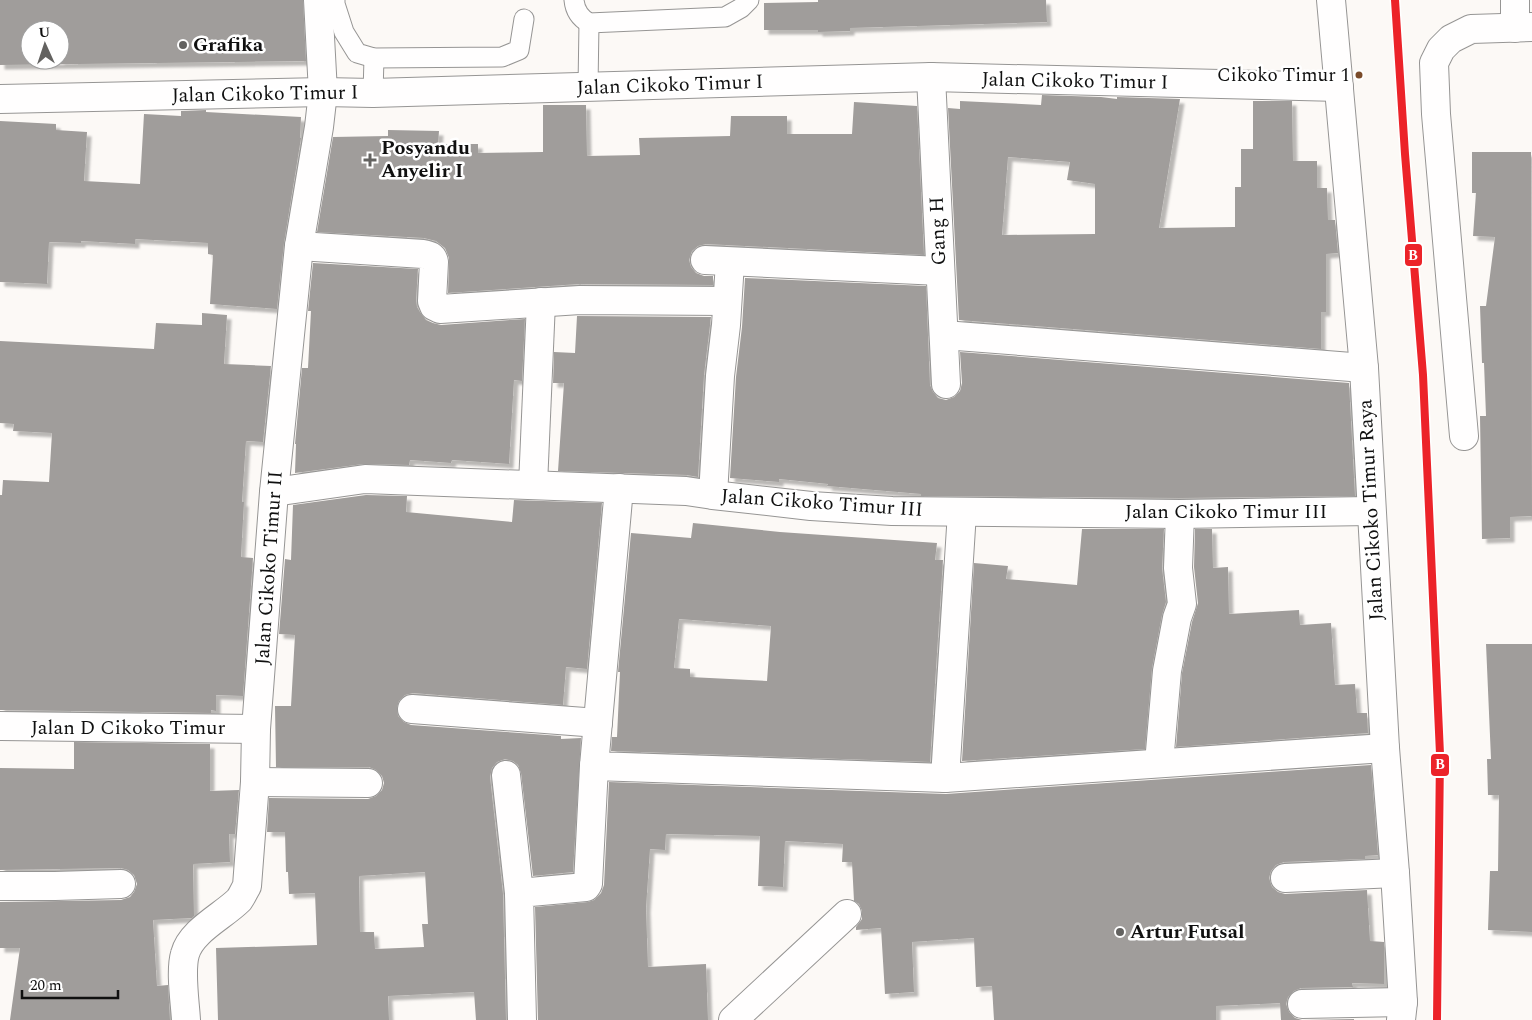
<svg xmlns="http://www.w3.org/2000/svg" width="1532" height="1020" font-family="Spectral,serif">
	<style>
		.building { fill: #a09d9b; fill-rule: evenodd; filter: url(#shadow) }
		.lines { fill: none; stroke-linecap: round; stroke-linejoin: round }
		.service-casing { stroke: #969594; stroke-width: 21 }
		.minor-casing { stroke: #969594; stroke-width: 30 }
		.tertiary-casing { stroke: #969594; stroke-width: 30 }
		.service { stroke: #fffefe; stroke-width: 19 }
		.minor { stroke: #fffefe; stroke-width: 28 }
		.tertiary { stroke: #fffefe; stroke-width: 28 }
		.rail-1-casing { stroke: #fff; stroke-width: 11 }
		.rail-1 { stroke: #ec2329; stroke-width: 8 }
		.poi-dot { fill: #636260; stroke: #fff; stroke-width: 2 }
		.bus-dot { fill: #7a4b2a; stroke: #fff; stroke-width: 2 }
		.labels { text-anchor: middle; dominant-baseline: central; stroke-width: 5; stroke-linejoin: round; paint-order: stroke }
		.bus-label { font-size: 19px; fill: #101010; stroke: #fff; text-anchor: end }
		.poi-label { font-size: 20px; font-weight: bold; fill: #101010; stroke: #fff; text-anchor: start }
		.street-label { font-size: 20px; fill: #101010; stroke: #fff }
		.line-badge { stroke: #fff; stroke-width: 2 }
		.badge-label { font-size: 14px; text-anchor: middle; font-weight: bold; fill: #fff }
	</style>
	<defs>
		<filter id="shadow"><feDropShadow dx="4.5" dy="4.5" stdDeviation="1" flood-color="#0004"/></filter>
	</defs>
	<rect width="100%" height="100%" fill="#fcf9f6"/>
	<!-- building -->
	<g class="building">
		<path d="M0,0H303L306,61L0,65ZM30,30H60V60H30Z"/>
		<polygon points="818,0 1046,0 1047,22 850,28 850,31 818,32 818,30 764,30 764,3 818,2"/>
		<path d="M1042,95L1101,97L1117,99V97L1180,99L1159,228L1235,227V187H1241V149H1253V101H1292L1293,161H1317V188H1327L1328,220H1335L1338,253L1326,254V312H1321V349L959,320L948,108L960,109V101L1041,105ZM1008,157L1070,162L1067,180L1095,184V234L1002,235Z"/>
		<polygon points="854,102 917,106 924,255 706,244 698,246 692,251 689,260 691,267 696,273 704,276 713,276 713,285 579,284 448,293 449,258 445,248 436,241 424,238 317,232 333,137 388,136 388,130 439,131 438,144 478,144 478,153 543,152 543,105 586,105 587,156 640,155 639,138 730,136 731,116 787,116 787,134 852,134"/>
		<polygon points="206,110 206,112 301,117 300,138 301,138 284,243 277,309 210,304 213,255 208,254 208,243 135,239 135,244 81,241 81,243 49,242 47,284 0,282 0,121 56,124 56,130 87,132 84,181 140,184 144,114 181,116 181,111"/>
		<polygon points="1472,152 1531,152 1532,516 1510,517 1510,538 1482,539 1480,416 1486,416 1484,363 1482,363 1480,306 1486,306 1495,237 1473,236 1476,193 1472,193"/>
		<polygon points="313,263 418,269 416,300 417,307 420,312 426,320 433,323 441,325 525,319 522,381 514,380 509,464 452,460 451,463 410,460 409,465 363,464 295,473 296,444 295,444 302,368 308,368 311,311 308,311"/>
		<polygon points="745,278 926,286 930,385 933,392 938,398 946,400 954,397 960,391 962,383 960,352 1349,383 1355,496 1180,498 921,496 921,494 827,486 828,484 779,479 779,482 730,478 736,377 742,327"/>
		<polygon points="202,313 227,315 224,364 271,366 263,442 246,441 242,502 244,502 241,557 253,558 243,696 216,695 216,711 211,710 211,713 0,710 0,495 2,495 3,480 49,482 52,433 13,431 14,424 0,423 0,341 154,349 156,323 202,325"/>
		<polygon points="577,316 711,317 704,375 698,477 687,475 558,471 564,383 553,383 554,352 575,353"/>
		<path d="M366,495L407,496L406,512L512,522L514,500L602,503L587,669L566,667L563,705L413,693L405,695L399,701L397,707L398,716L404,722L411,725L561,736V739L581,738L573,872L533,876L521,773L518,765L513,761L505,759L497,762L492,768L490,777L503,894L506,1020H476L474,992L388,996L389,1020H218L216,948L317,945L315,893L289,894L288,872H286L285,832H267L269,798L368,799L376,796L382,790L384,783L382,776L376,770L369,767H276L275,706H291L295,635L279,634L285,559L291,560L293,505ZM425,872L428,924H422L424,947L375,949L374,932H360L359,876Z"/>
		<path d="M693,523L780,532L937,543L935,560H943L930,762L611,751L612,737H617L620,672H618L631,533L691,538ZM679,619L771,626L767,681L690,677V669L674,668Z"/>
		<polygon points="1082,529 1164,529 1162,568 1166,602 1162,615 1152,668 1145,749 962,761 974,563 1008,566 1006,579 1077,585"/>
		<polygon points="1195,529 1212,529 1213,568 1228,567 1229,614 1299,610 1300,625 1331,623 1335,685 1355,684 1357,713 1367,713 1368,733 1176,747 1182,673 1192,622 1198,603 1194,567"/>
		<polygon points="1486,644 1532,644 1532,932 1488,930 1490,871 1498,871 1499,795 1488,795 1487,759 1491,759"/>
		<polygon points="74,742 210,744 210,791 239,790 235,834 229,834 230,862 193,864 194,916 192,918 153,920 157,986 168,985 170,1020 10,1020 20,948 0,948 0,902 121,900 130,897 134,892 137,884 134,875 128,870 121,868 0,870 0,768 74,769"/>
		<polygon points="1371,765 1378,855 1365,856 1365,859 1284,862 1276,865 1271,871 1269,878 1272,887 1278,892 1285,894 1367,890 1370,941 1384,942 1384,984 1352,983 1353,987 1301,988 1294,991 1288,997 1286,1004 1289,1012 1295,1018 1302,1020 1354,1019 1354,1020 1281,1020 1280,1003 1216,1006 1216,1020 994,1020 992,986 976,987 974,938 912,942 914,992 885,994 881,928 856,930 856,927 862,919 862,911 859,904 854,901 852,862 842,862 843,844 785,841 783,887 758,886 760,836 666,834 665,850 650,849 646,908 648,967 706,964 708,1020 538,1020 535,907 588,902 594,900 601,893 604,885 609,782 946,794"/>
	</g>
	<g class="lines">
		<defs>
			<g id="service">
				<polyline points="335,0 335,4 344,32 357,53 374,58 502,57 519,50 524,19"/>
				<path d="M574,0C575,11 580,18 589,23L725,17L741,8L749,0"/>
				<polyline points="588,87 589,23"/>
				<polyline points="373,93 374,58"/>
			</g>
			<g id="minor">
				<polyline points="1515,0 1515,28"/>
				<polyline points="931,77 946,384"/>
				<polyline points="0,99 323,92 373,93 931,77 1339,87"/>
				<path d="M299,246L423,254C429,255 433,256 434,262L432,301L434,306L440,309L580,300L727,301"/>
				<polyline points="705,260 940,271"/>
				<polyline points="944,335 1364,368"/>
				<polyline points="1464,436 1436,114 1434,63 1441,49 1451,39 1471,29 1532,27"/>
				<polyline points="533,485 541,302"/>
				<polyline points="619,488 594,766 945,778 1385,748"/>
				<polyline points="274,492 365,479 686,491 713,495 811,506 892,511 1180,514 1371,511"/>
				<polyline points="713,495 720,376 726,325 730,262"/>
				<polyline points="412,709 598,723"/>
				<polyline points="0,726 256,729"/>
				<polyline points="1159,763 1167,671 1177,618 1182,604 1178,568 1180,514"/>
				<polyline points="506,775 519,893"/>
				<polyline points="945,778 962,512"/>
				<polyline points="255,782 368,783"/>
				<polyline points="1285,878 1395,873"/>
				<polyline points="0,886 55,886 121,884"/>
				<polyline points="1302,1004 1403,1002"/>
				<path d="M186,1020C185,1002 180,971 185,954C191,931 223,916 239,900C242,896 244,891 247,886L255,782L256,729L274,492L299,246L319,127L323,92L318,0"/>
				<polyline points="522,1020 519,893 586,887 588,884 594,766"/>
				<polyline points="733,1020 847,914"/>
			</g>
			<polyline id="tertiary" points="1331,0 1364,368 1385,748 1395,873 1403,1002 1401,1020"/>
		</defs>
		<!-- service casing -->
		<use href="#service" class="service-casing"/>
		<!-- minor casing -->
		<use href="#minor" class="minor-casing"/>
		<!-- tertiary casing -->
		<use href="#tertiary" class="tertiary-casing"/>
		<!-- service -->
		<use href="#service" class="service"/>
		<!-- minor -->
		<use href="#minor" class="minor"/>
		<!-- tertiary -->
		<use href="#tertiary" class="tertiary"/>
		<defs>
			<polyline id="rail-1" points="1395,0 1405,154 1423,375 1440,754 1437,1020"/>
		</defs>
		<!-- rail-1 casing -->
		<use href="#rail-1" class="rail-1-casing"/>
		<!-- rail-1 -->
		<use href="#rail-1" class="rail-1"/>
	</g>
	<!-- markers -->
	<g class="poi-dot">
		<circle cx="183" cy="45" r="5"/>
		<path d="M367.5 152.5h5v5h5v5h-5v5h-5v-5h-5v-5h5z"/>
		<circle cx="1120" cy="932" r="5"/>
	</g>
	<circle class="bus-dot" cx="1359" cy="75" r="4.5"/>
	<g class="labels">
		<!-- bus labels -->
		<g class="bus-label">
			<text x="1350" y="75">Cikoko Timur 1</text>
		</g>
		<!-- poi labels -->
		<g class="poi-label">
			<text x="193" y="45">Grafika</text>
			<text x="381" y="148">Posyandu<tspan x="381" dy="23">Anyelir I</tspan></text>
			<text x="1130" y="932">Artur Futsal</text>
		</g>
		<!-- street labels -->
		<g class="street-label">
			<text transform="translate(1075 81) rotate(1)">Jalan Cikoko Timur I</text>
			<text transform="translate(670 85) rotate(-2)">Jalan Cikoko Timur I</text>
			<text transform="translate(265 94) rotate(-1)">Jalan Cikoko Timur I</text>
			<text transform="translate(938 231) rotate(-92)">Gang H</text>
			<text transform="translate(822 503) rotate(4)">Jalan Cikoko Timur III</text>
			<text transform="translate(1371 510) rotate(-93)">Jalan Cikoko Timur Raya</text>
			<text x="1226" y="512">Jalan Cikoko Timur III</text>
			<text transform="translate(269 568) rotate(-86)">Jalan Cikoko Timur II</text>
			<text x="128" y="728">Jalan D Cikoko Timur</text>
		</g>
	</g>
	<g class="line-badge">
		<rect x="1404" y="243" width="19" height="24" rx="5" fill="#ec2329"/>
		<rect x="1430" y="753" width="20" height="24" rx="5" fill="#ec2329"/>
	</g>
	<g class="badge-label">
		<text x="1413" y="260">B</text>
		<text x="1440" y="769">B</text>
	</g>
	<!-- north arrow -->
	<g transform="translate(45 45) rotate(357)"><circle r="24" fill="#ffffff" stroke="#9f9f9f"/>
	<path d="M0-4L9 19L0 12L-9 19Z" fill="#636260"/>
	<text y="-8" font-size="14" font-weight="bold" text-anchor="middle" fill="#101010">U</text>
	</g>
	<!-- scale -->
	<path d="M22 990v8h96v-8" fill="none" stroke="#101010" stroke-width="2.5"/>
	<text x="30" y="990" font-size="15" fill="#101010" stroke="#ffffff" stroke-width="4" paint-order="stroke">20 m</text>
</svg>
